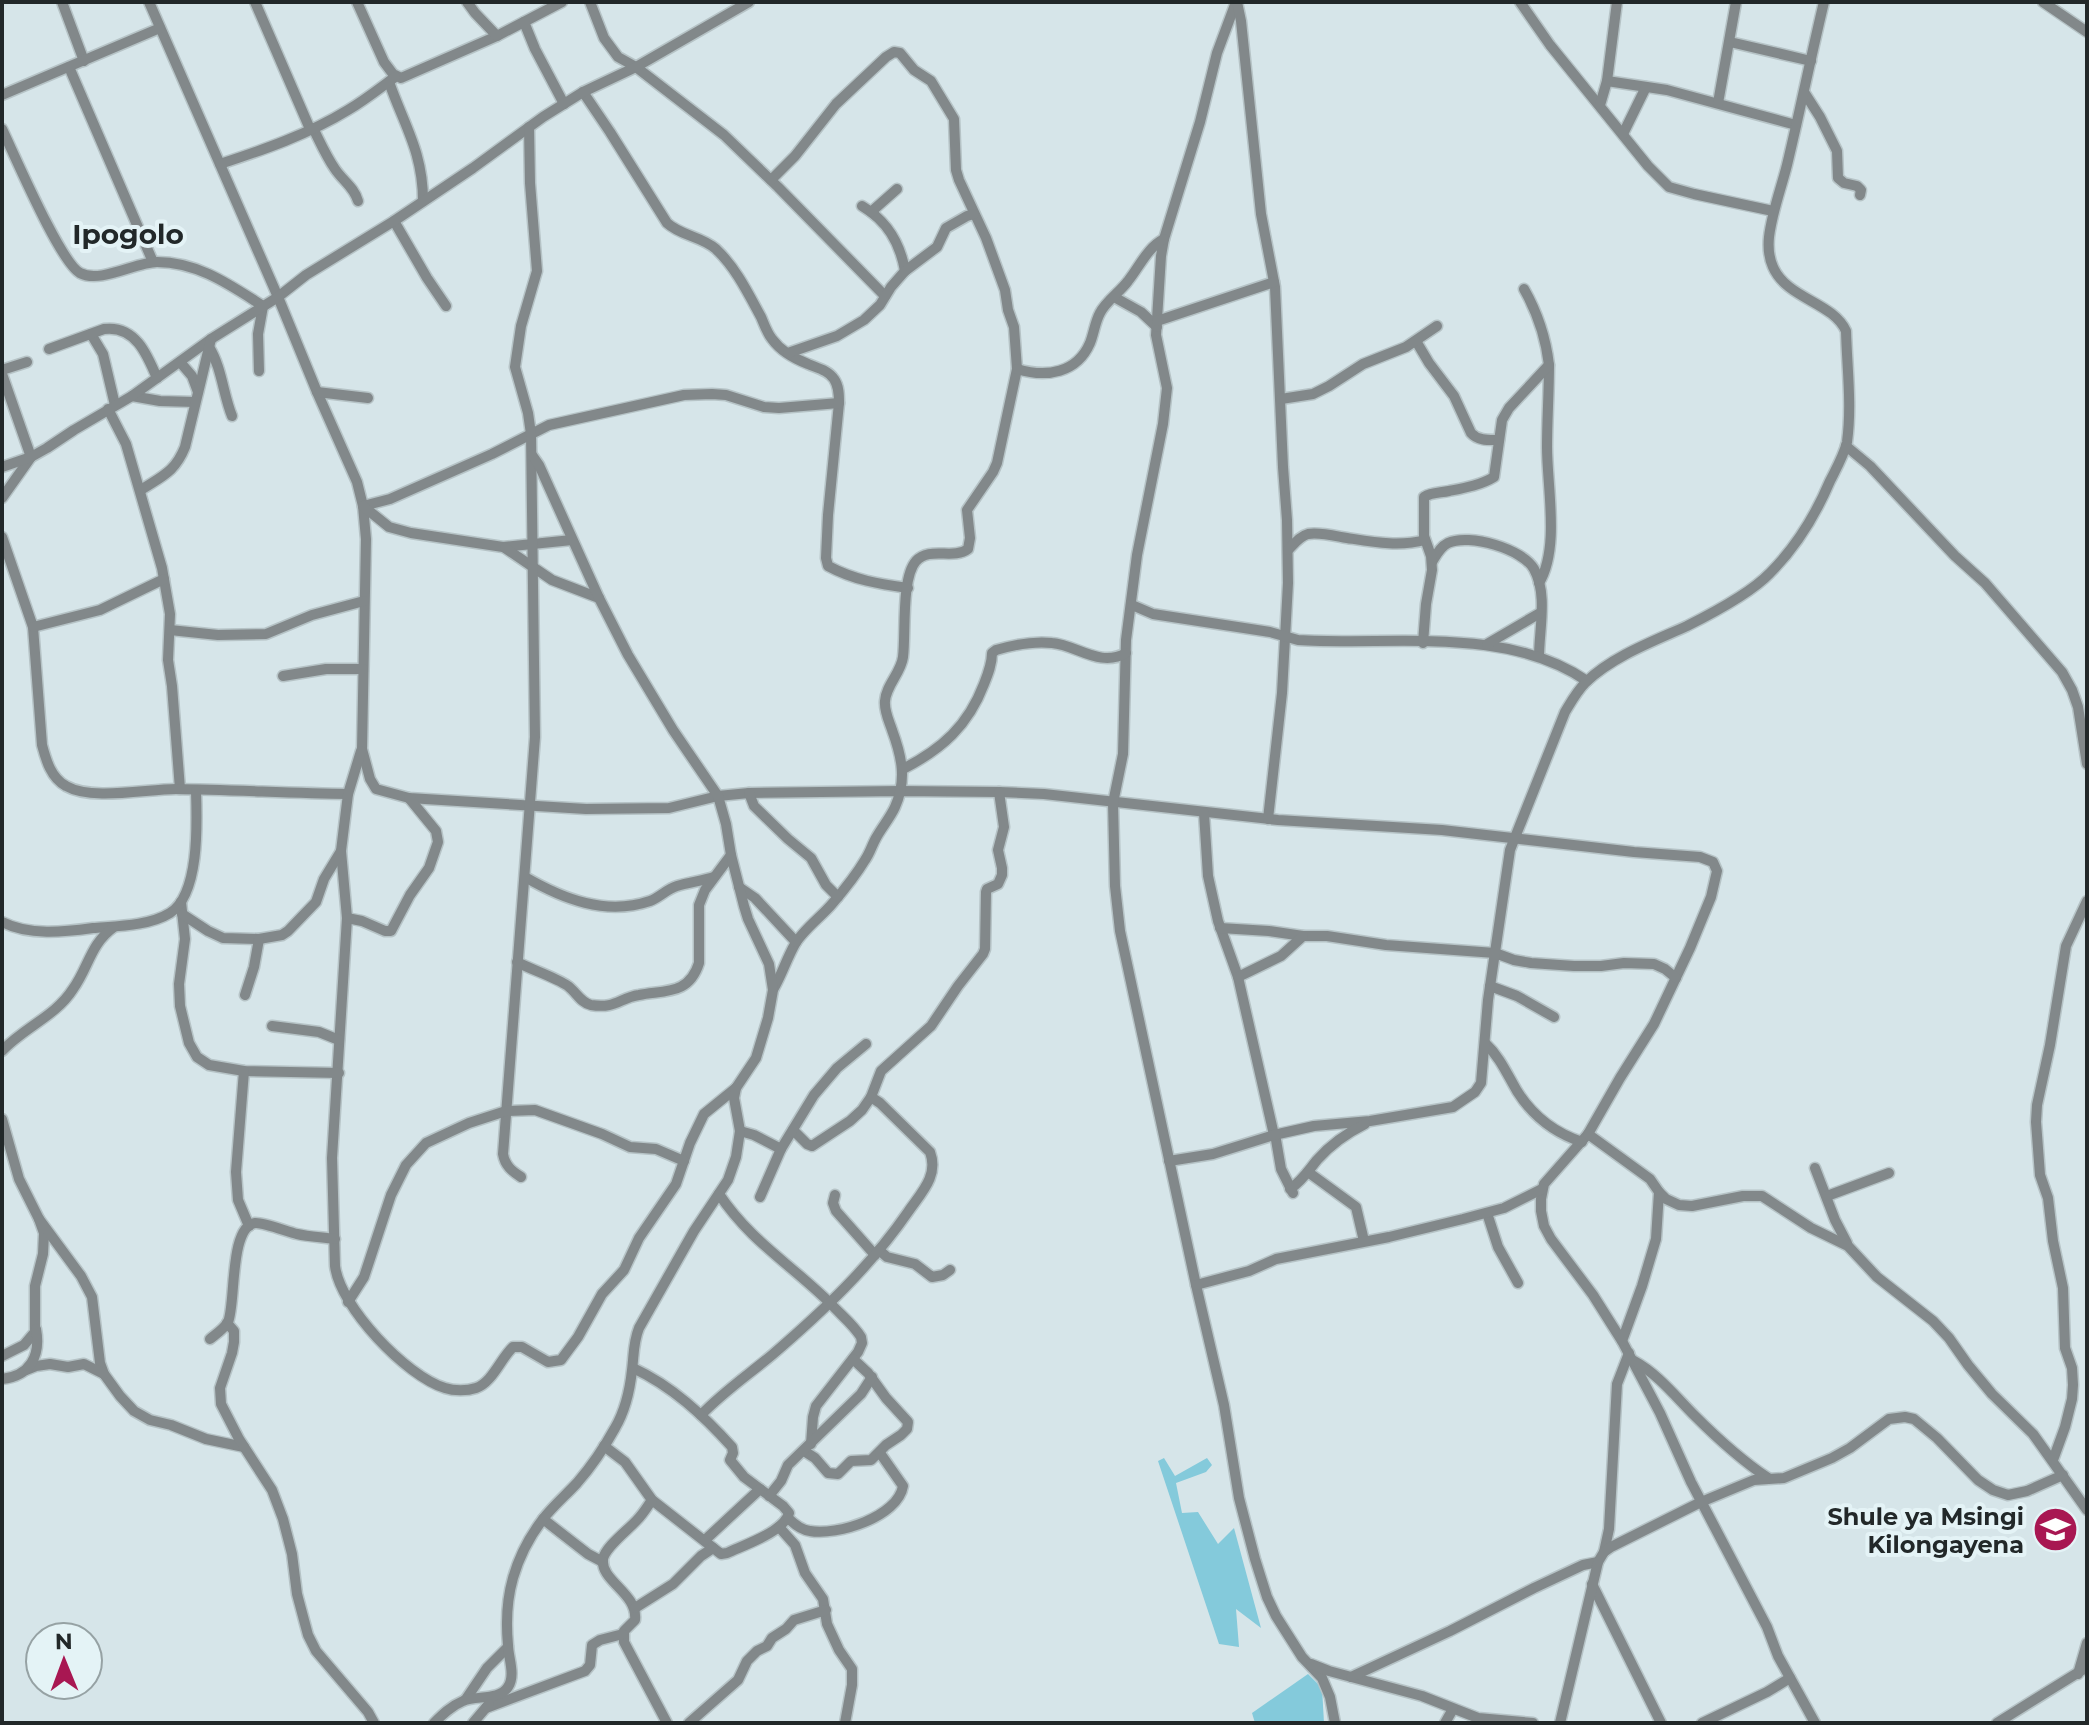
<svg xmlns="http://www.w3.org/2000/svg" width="2089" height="1725" font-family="Montserrat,sans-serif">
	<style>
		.green { fill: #84cadb }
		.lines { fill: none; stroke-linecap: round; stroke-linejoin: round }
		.minor-casing { stroke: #b6c3c6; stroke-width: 13 }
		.minor { stroke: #82888a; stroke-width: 10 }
		.labels { text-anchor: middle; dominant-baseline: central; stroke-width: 8; stroke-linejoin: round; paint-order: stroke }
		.poi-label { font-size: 24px; font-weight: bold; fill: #222829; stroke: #e4f3f6; text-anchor: end }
		.quarter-label { font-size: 28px; font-weight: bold; fill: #222829; stroke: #e4f3f6 }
	</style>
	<rect width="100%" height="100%" fill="#d6e5e9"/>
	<!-- green -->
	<g class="green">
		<polygon points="1164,1458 1175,1476 1207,1458 1212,1465 1206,1472 1176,1483 1182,1513 1198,1512 1218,1544 1234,1528 1261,1628 1236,1609 1239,1647 1219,1644 1158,1461"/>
		<polygon points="1308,1674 1322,1688 1324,1723 1255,1723 1252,1713"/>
	</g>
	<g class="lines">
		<defs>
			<g id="minor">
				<polyline points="62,2 84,61"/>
				<polyline points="149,2 278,297 317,392 357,482 363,506 366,539 362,749 370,779 376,789 409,798 586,809 669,808 718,796 749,793 900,791 999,792 1044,794 1278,820 1442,830 1634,852 1700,857 1713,862 1717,871 1711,897 1690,948 1654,1024 1620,1078 1588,1134 1544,1184 1541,1199 1541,1211 1544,1226 1551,1239 1593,1295 1622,1341 1660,1413 1691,1482 1767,1627 1778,1656 1815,1723"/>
				<polyline points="255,2 310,129"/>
				<polyline points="357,2 384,62 393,74 401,78 497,36 562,2"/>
				<polyline points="467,2 475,13 497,36"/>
				<polyline points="590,2 604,38 618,57 636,67 724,135 778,187 885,296"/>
				<polyline points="1236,2 1217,53 1200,122 1164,239 1161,256 1156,335 1167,388 1163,424 1137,555 1126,640 1123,754 1113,803 1115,886 1120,931 1196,1285 1224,1405 1239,1498 1255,1559 1267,1597 1276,1616 1302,1657 1322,1678 1330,1697 1335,1723"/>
				<polyline points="1237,2 1241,21 1261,214 1275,287 1283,467 1287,520 1288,583 1282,693 1268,819"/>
				<polyline points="1520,2 1550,45 1648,166 1669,187 1694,194 1773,211"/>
				<polyline points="2043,2 2087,32"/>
				<polyline points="524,22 535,49 564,104"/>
				<polyline points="1730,42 1811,61"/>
				<polyline points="69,67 153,262"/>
				<polyline points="1607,81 1667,90 1796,125"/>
				<path d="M389,82C404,125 423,152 423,201"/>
				<path d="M583,92L610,132L667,223C681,236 701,236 716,249C736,268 748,293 761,317C764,324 767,333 772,339C780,350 795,359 808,364C817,368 828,370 834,379C839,386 839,395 839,403L828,515L826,558L828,566C854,580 879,584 908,588"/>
				<polyline points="1804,92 1820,117 1837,151 1838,178 1844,183 1857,186 1861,190 1860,195"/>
				<polyline points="2,95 160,28"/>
				<polyline points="1718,103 1736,2"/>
				<polyline points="1600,105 1607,81 1617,2"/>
				<path d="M313,128C320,142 326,156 335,169C343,181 354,187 358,201"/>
				<path d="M2,129C15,156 60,262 80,273C100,284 136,262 157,262C198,262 230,285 263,306L258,334L259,371"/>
				<polyline points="1623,134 1646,87"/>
				<path d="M220,164C263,150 309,134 348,110C365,100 380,88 395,77"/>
				<path d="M771,180L795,156L836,104L886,57L894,52L900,53L914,70L931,81L954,119L956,170L959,180L986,238L1005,290L1008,310L1014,327L1017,369L997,463L993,472L967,510L970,538L968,549C953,560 930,546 916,561C901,578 906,634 903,657C901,673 886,685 885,701C884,711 889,721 892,730C902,757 907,780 895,807C890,818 882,827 876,838C872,845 870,853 865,860C856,875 844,890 832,904C822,916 803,930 795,944C787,958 782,974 774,988"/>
				<path d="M862,206C887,221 900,242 905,271"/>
				<polyline points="871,212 897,189"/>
				<polyline points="394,221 427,278 446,306"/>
				<path d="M1524,289C1537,312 1546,339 1549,365C1549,393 1547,420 1547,447C1547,487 1560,548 1539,583"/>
				<polyline points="1114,297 1141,312 1157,327"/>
				<polyline points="1157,321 1274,282"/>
				<polyline points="91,334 103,354 115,405"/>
				<path d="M1416,341L1429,363L1454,396L1471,433C1478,441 1489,440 1499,440"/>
				<path d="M209,347C222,368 223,394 232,416"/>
				<path d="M49,349L104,329C135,325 147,354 157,378"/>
				<polyline points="788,353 837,336 864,320 880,305 891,287 905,271 937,247 946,228 967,216 974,214"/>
				<polyline points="180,362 192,376 198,392"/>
				<path d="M1017,369C1047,378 1077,373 1090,343C1094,333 1095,322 1100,313C1106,301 1120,292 1128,281C1140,266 1147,248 1164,239"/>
				<polyline points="2,370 27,362"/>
				<polyline points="2,374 31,457 2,498"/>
				<polyline points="317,392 368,398"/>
				<polyline points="132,396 160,401 195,402"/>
				<polyline points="1281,399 1313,394 1329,386 1363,364 1406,347 1437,326"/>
				<polyline points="108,409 126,444 162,568 170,614 168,660 172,686 180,789"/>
				<polyline points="1846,446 1870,466 1955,556 1985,583 2062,672 2072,690 2078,707 2087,764"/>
				<polyline points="2,467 31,457 47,448 74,430 132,396 211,339 278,297 306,275 394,221 473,168 543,117 583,92 636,67 749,2"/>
				<path d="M141,490C162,476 175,472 185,447L211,339"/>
				<polyline points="363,506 390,499 492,454 549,425 684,395 712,394 726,395 764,407 779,408 839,403"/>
				<polyline points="363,506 389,527 411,533 503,547 572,540"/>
				<path d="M2,537L33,627L42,745C46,760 51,778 66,786C92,801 146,789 176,789C233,790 291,793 348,794"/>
				<polyline points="505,548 552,580 599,598"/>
				<path d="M1288,550C1294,544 1300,536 1308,534C1320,532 1335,536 1347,538C1373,542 1399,547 1425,540"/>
				<path d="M1432,562C1437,554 1440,547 1448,543C1469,533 1523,549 1534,569C1548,594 1539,630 1539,657"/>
				<path d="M1132,605L1153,614L1270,632L1298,640C1393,646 1505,625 1587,681"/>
				<polyline points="33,627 100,610 164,579"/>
				<polyline points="170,630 218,635 266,634 312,615 364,601"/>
				<path d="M1423,643L1426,604L1432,570L1431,556L1424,536V497C1432,492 1440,493 1449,491C1464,488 1481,485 1494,477L1502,420L1509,408L1549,365"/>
				<polyline points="1487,644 1540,613"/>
				<polyline points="283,676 326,669 363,669"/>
				<path d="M361,751L348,794L341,851L347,918L332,1158L335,1266C340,1307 406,1376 445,1388C454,1391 467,1391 476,1388C492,1383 501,1358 513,1347H522L548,1362L561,1360L578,1337L602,1294L624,1270L639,1238L676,1184L690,1143L704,1114L736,1088"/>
				<path d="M903,769C942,749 968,726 984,684C988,674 992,664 992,653L996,650C1013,645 1034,641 1052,643C1077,645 1100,668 1126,653"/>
				<polyline points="749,793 754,806 788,839 811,858 826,885 838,897"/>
				<polyline points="1204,813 1208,876 1218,921 1238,977 1274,1135"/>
				<path d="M525,877C563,899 606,916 650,901C660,897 667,889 677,886C690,882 702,881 714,877"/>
				<polyline points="739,887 755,898 796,942"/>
				<polyline points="181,902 185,939 179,984 180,1006 189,1043 197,1057 209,1065 244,1071 339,1073"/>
				<polyline points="182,914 208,931 223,938 259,939 282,935 288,931 316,902 324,879 341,851"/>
				<polyline points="347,918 362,921 385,931 391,931 410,895 429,868 438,842 436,831 409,798"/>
				<path d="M2,922C29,936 64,932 93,928C117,926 149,926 170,913C200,894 197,822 196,791"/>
				<polyline points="1220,928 1269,931 1303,936 1327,936 1386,945 1495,953 1514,960 1531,963 1574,966 1601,966 1624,963 1654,964 1665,969 1676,978"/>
				<path d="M517,962C532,970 555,977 568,986C576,992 581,1003 591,1005C616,1009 619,998 639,995C665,990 689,995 699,963V905L705,890L731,855"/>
				<polyline points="1238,977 1281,956 1303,936"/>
				<polyline points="1490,986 1517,996 1554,1017"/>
				<polyline points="245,995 254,967 259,939"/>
				<polyline points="272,1026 319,1032 339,1040"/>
				<path d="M1485,1043C1500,1057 1507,1074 1517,1091C1532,1115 1555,1133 1582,1142"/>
				<path d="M2,1051C23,1028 56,1016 73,989C89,967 90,944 114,927"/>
				<polyline points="244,1071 236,1172 238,1200 249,1226"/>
				<polyline points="2,1119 19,1179 39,1219 44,1233 43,1254 35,1286 35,1332 24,1345 2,1356"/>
				<polyline points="793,1130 807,1144 812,1146 850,1121 862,1110 871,1097 881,1071 931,1026 958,986 983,954 985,949 986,892 987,889 998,884 1002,875 1002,868 998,850 1004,827 999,792"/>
				<polyline points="740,1131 754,1135 781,1149"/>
				<polyline points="1275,1134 1281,1169 1293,1193"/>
				<polyline points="1588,1134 1650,1179 1659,1192 1656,1239 1642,1286 1622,1341"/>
				<path d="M1169,1161L1213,1154L1274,1135L1314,1126L1370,1121L1453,1107L1475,1092L1481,1083L1488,1000L1510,850L1565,712C1571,702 1577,691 1586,682C1613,656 1654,641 1687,626C1711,614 1752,592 1770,573C1795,548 1816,514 1830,481C1836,469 1844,455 1847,442C1852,405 1847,368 1846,331C1833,302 1787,299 1773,267C1769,258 1768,247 1769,237C1772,212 1781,189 1787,165C1800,111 1811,56 1824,2"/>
				<polyline points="1815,1168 1835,1220 1847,1243"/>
				<polyline points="1308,1172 1356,1207 1364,1241"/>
				<path d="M521,1177C512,1171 505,1166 503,1154L535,737L531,434L528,413L515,367L521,326L537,271L530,183L529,127"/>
				<path d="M1290,1189C1302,1181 1308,1171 1317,1160C1331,1144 1347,1133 1365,1124"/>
				<polyline points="1659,1192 1666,1199 1679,1205 1692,1206 1743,1196 1762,1196 1811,1228 1848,1246 1877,1277 1933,1321 1949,1338 1968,1365 1992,1394 2033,1434 2087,1510"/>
				<path d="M719,1194C750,1241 793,1266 831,1304C841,1315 853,1324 861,1337L862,1343L858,1352L816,1406L813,1417L811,1444"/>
				<polyline points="835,1195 833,1203 836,1211 875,1255"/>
				<polyline points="1827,1196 1889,1173"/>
				<polyline points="760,1197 781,1149 814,1095 837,1068 866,1044"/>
				<polyline points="1487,1213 1498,1247 1518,1283"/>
				<polyline points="39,1219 81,1276 92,1297 100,1363 104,1374 120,1396 134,1411 150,1420 171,1425 206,1439 244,1447"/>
				<polyline points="879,1250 887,1257 915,1264 932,1277 943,1275 950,1270"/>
				<polyline points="1196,1285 1249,1271 1276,1259 1389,1237 1463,1219 1504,1208 1542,1189"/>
				<polyline points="348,1302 364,1277 391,1195 406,1165 426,1143 469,1123 506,1111 535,1110 602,1134 630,1147 656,1149 684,1161"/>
				<polyline points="227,1323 234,1331 234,1342 232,1353 220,1388 221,1404 239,1439 272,1490 283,1519 292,1554 297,1594 308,1635 316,1651 368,1712 374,1723"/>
				<path d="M210,1339C216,1334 224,1329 228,1322C236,1304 229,1227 255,1223C263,1222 288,1232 297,1234C310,1237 322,1237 335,1239"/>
				<path d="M1634,1361C1658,1374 1676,1397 1695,1416C1718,1439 1741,1460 1768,1478"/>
				<polyline points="26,1370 36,1366 50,1364 68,1367 84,1364 104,1374"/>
				<path d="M2,1379C30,1376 41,1356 36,1329"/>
				<path d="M701,1415C723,1392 748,1375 772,1355C822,1312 870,1267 908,1212C921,1193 939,1176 930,1152L880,1103L871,1097"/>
				<path d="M604,1446L625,1462L652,1500L721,1554L727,1553C744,1545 784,1532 789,1513L783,1506L744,1477L730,1460L733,1453L732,1447C703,1415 672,1386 633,1368"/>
				<polyline points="804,1451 815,1458 828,1473 838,1474 851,1461 871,1460 886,1445 901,1435 907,1429 908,1422 886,1398 868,1373 853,1359"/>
				<polyline points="2053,1460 2065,1427 2072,1399 2073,1385 2072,1368 2065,1348 2063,1288 2053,1241 2048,1198 2040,1175 2036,1122 2037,1105 2050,1045 2066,946 2087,901"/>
				<polyline points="769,1496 781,1481 788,1465 861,1394 872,1377"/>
				<path d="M652,1500C647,1507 643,1514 637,1520C628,1530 605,1547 603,1559C600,1581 638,1593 635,1620L624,1631V1642L667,1723"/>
				<path d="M788,1518C794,1524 801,1530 810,1531C837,1536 898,1517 903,1486L880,1453"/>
				<polyline points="543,1519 588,1554 603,1562"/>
				<polyline points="779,1527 795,1545 805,1573 823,1599 827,1624 839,1650 852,1669 852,1685 845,1723"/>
				<polyline points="705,1540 760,1489"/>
				<polyline points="1604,1552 1609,1529 1617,1384 1629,1353"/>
				<polyline points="1592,1584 1661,1723"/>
				<polyline points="635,1608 673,1584 701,1556 713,1548"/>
				<polyline points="1311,1664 1329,1671 1422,1696 1478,1718 1533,1723"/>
				<polyline points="2078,1674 2087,1643"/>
				<polyline points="1351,1677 1450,1631 1534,1588 1583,1565 1598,1562"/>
				<polyline points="466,1699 487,1668 508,1647"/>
				<polyline points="486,1708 585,1671 590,1665 592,1645 600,1640 623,1634"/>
				<path d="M434,1723C442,1715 451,1706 463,1701C476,1695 499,1701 508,1687C516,1675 508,1657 508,1645C506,1624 507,1599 513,1578C519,1557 530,1536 543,1519C553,1506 566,1495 577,1483C591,1467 604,1448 615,1428C625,1411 630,1389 632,1370C634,1355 633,1343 639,1328L694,1231L728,1180L736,1157L740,1131L734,1098L736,1088L756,1058L768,1018L773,990L769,964L748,919L744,906L731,855L726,824L718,796L673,730L628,655L599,598L539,465L532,455"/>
				<polyline points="473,1723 489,1704"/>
				<polyline points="689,1723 738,1680 747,1661 757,1651 767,1646 772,1638 786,1629 794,1620 826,1610"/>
				<polyline points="1445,1723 1453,1709"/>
				<polyline points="1560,1723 1598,1562 1604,1552 1611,1547 1701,1502 1754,1480 1784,1478 1832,1458 1850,1448 1889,1419 1905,1417 1914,1419 1937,1438 1978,1480 1993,1490 2008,1495 2027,1491 2063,1475"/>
				<polyline points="1702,1723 1767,1692 1790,1678"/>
				<polyline points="1997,1723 2087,1667"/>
			</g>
		</defs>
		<!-- minor casing -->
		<use href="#minor" class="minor-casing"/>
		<!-- minor -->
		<use href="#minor" class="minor"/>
	</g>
	<!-- icons -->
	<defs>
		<symbol id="school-disc" viewBox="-11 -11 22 22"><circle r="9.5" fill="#a81752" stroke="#e4f3f6"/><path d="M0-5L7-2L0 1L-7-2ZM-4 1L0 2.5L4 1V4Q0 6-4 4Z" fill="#fff"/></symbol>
	</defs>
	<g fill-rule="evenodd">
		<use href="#school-disc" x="2030" y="1504" width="51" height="51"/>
	</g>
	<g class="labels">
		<!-- poi labels -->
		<g class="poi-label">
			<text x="2024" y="1516">Shule ya Msingi<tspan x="2024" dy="28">Kilongayena</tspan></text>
		</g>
		<!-- quarter labels -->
		<g class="quarter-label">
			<text x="128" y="234">Ipogolo</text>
		</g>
	</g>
	<!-- border -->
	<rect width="2089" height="1725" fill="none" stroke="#222829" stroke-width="8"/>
	<!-- north arrow -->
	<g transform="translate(64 1661) rotate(359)"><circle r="38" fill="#e4f3f6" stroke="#96a2a4" stroke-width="2"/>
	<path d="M0-6L14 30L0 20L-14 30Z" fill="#a81752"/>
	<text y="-12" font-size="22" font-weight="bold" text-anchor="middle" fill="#222829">N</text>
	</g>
</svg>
